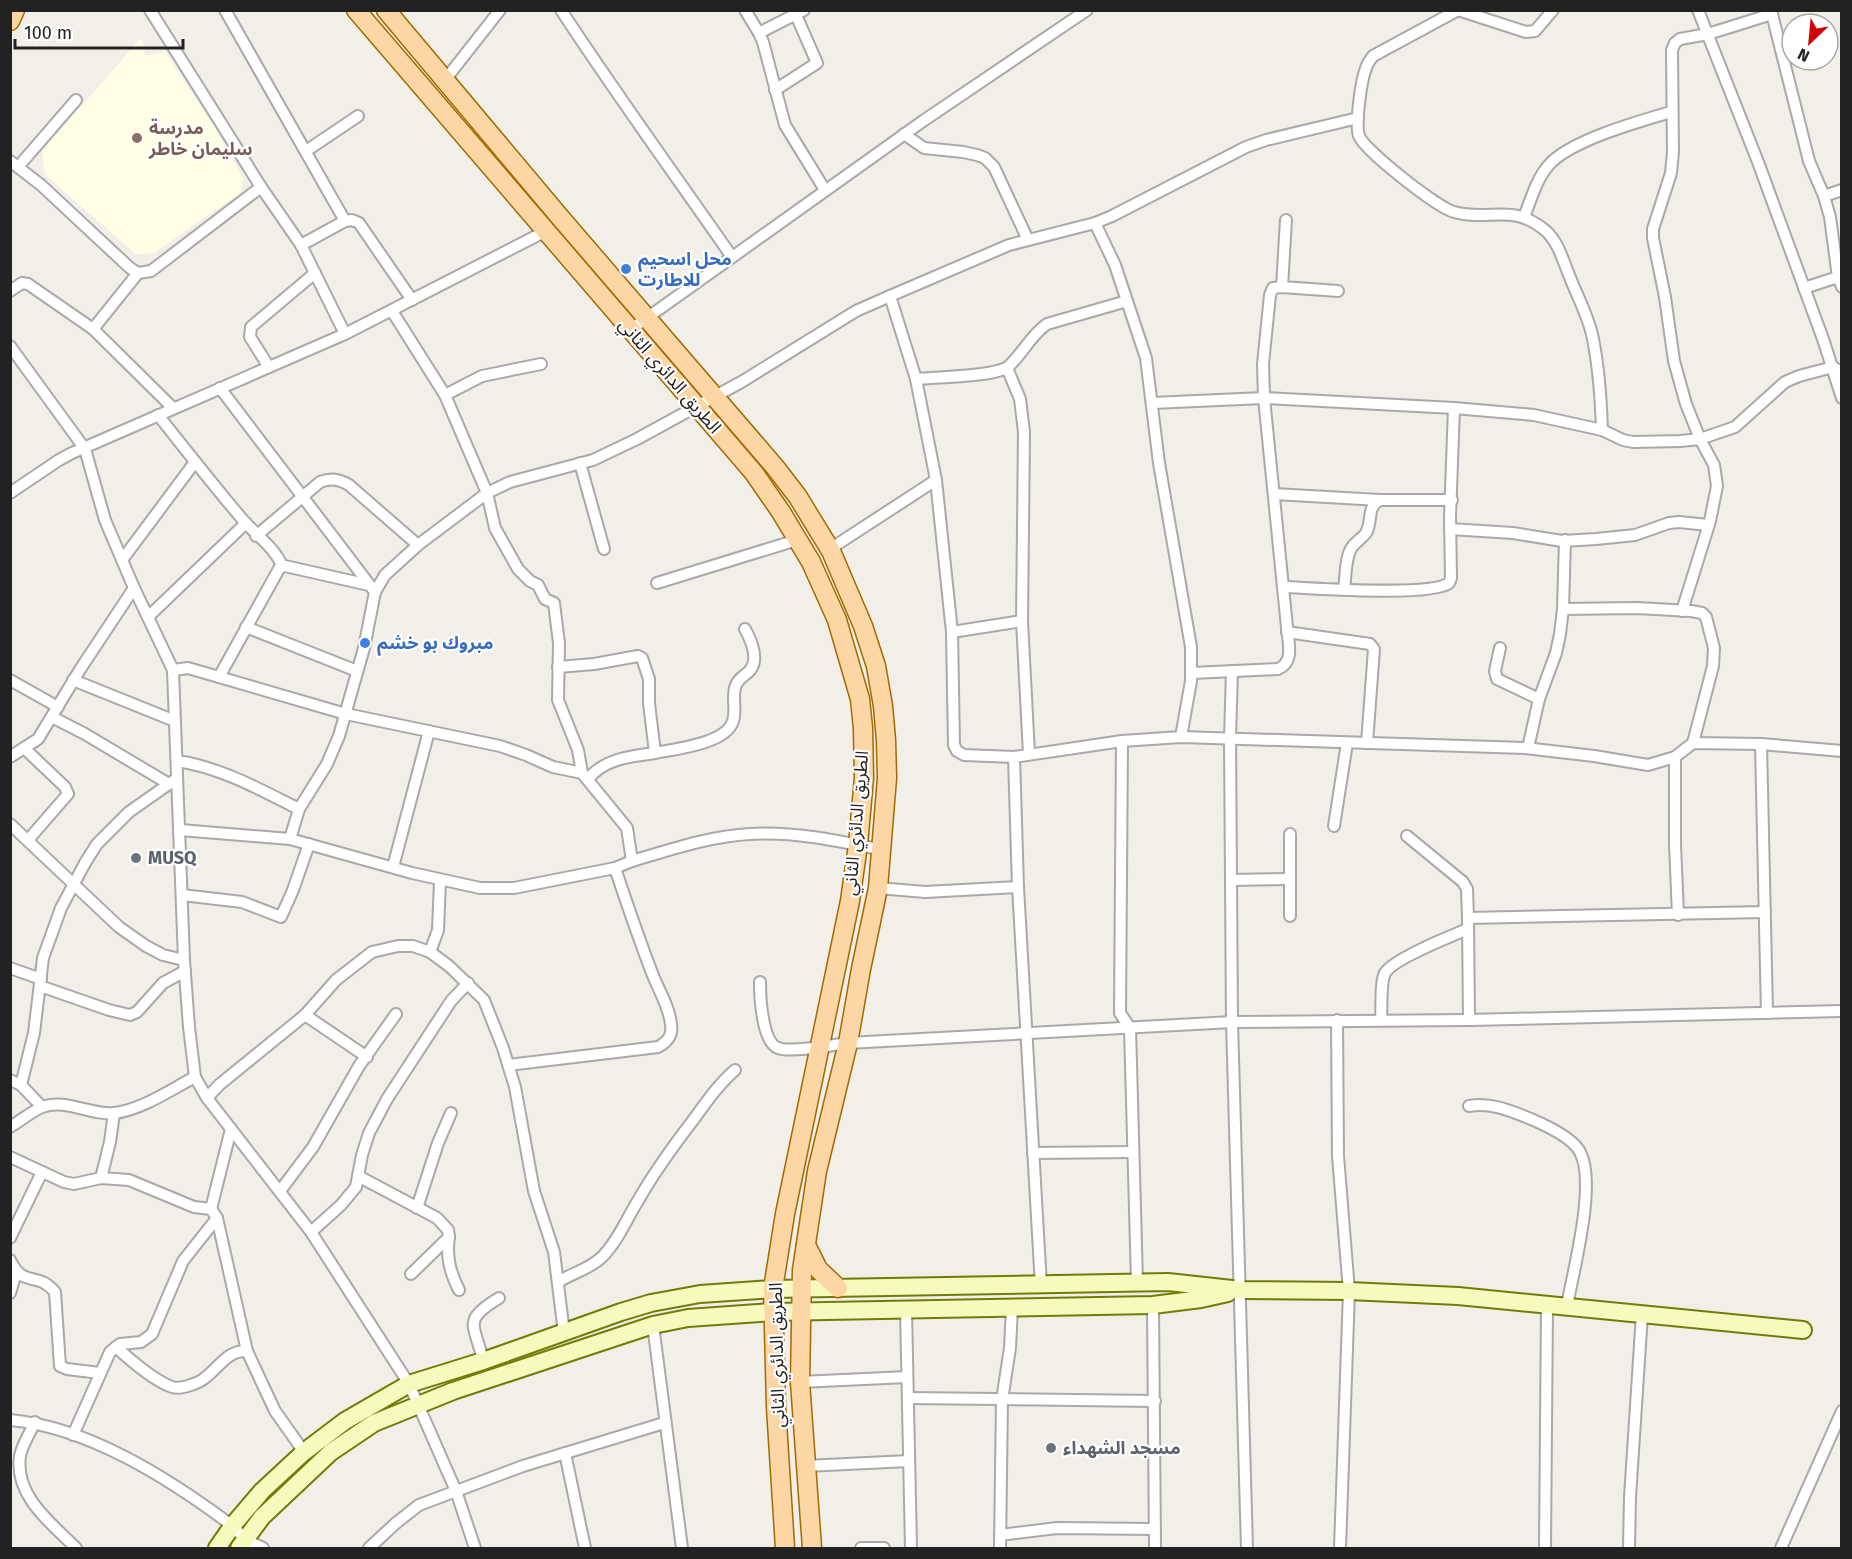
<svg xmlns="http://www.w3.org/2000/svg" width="1852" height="1559" font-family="'Fira Sans','Noto Sans Arabic',sans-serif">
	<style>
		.education { fill: #ffffe5 }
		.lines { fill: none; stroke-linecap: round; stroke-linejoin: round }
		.street-casing { stroke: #a9a9a9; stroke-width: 14 }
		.secondary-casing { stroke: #707d05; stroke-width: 20 }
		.primary-casing { stroke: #a06b00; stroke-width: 21 }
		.street { stroke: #fff; stroke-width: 10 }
		.secondary { stroke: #f7fabf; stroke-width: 16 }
		.primary { stroke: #fcd6a4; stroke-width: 18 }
		.education-dot { fill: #8d6e63; stroke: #fff; stroke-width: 2 }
		.shop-dot { fill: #3f7fe0; stroke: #fff; stroke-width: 2 }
		.worship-dot { fill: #6b7280; stroke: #fff; stroke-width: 2 }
		.labels { text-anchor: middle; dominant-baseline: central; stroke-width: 4.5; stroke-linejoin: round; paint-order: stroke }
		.education-label { font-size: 18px; font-weight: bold; fill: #785e54; stroke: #fff; text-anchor: start }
		.shop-label { font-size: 18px; font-weight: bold; fill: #366cbe; stroke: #fff; text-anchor: start }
		.street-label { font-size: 18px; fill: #222; stroke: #fff }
		.worship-label { font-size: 18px; font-weight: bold; fill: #5b616d; stroke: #fff; text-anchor: start }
	</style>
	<rect width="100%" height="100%" fill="#f2efe9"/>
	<!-- education -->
	<polygon class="education" points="141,38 145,56 165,52 213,125 243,178 241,192 154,253 136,254 45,175 42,151"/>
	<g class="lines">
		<defs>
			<g id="street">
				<polyline points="150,10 261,187 301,245 345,334"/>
				<polyline points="225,10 345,221 301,245"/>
				<path d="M561,10C616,94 675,175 732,257"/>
				<polyline points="745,10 759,33 763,42 785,125 825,190"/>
				<path d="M1458,10L1373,56C1370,60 1367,64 1366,68C1361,81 1355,124 1359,136C1365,151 1438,208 1454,212C1490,222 1512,202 1546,231C1558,242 1563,260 1569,275C1577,296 1589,317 1593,339C1599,369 1601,400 1602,430"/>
				<polyline points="1458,10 1526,32 1535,31 1553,10"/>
				<polyline points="1698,10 1758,162 1823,339 1842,398"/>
				<polyline points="1771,10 1809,161 1824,196 1830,217 1838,277 1842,287"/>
				<polyline points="759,33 804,10"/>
				<polyline points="445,80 500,10"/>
				<polyline points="775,90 817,63 796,15"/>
				<polyline points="904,134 924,148 963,152 977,155 985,158 994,167 1028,240"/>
				<polyline points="306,151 358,116"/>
				<polyline points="10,161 41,185 130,268 138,273 151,271 261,187"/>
				<polyline points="18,167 76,100"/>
				<polyline points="1824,196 1842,190"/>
				<path d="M1524,217C1531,200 1536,180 1548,166C1568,141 1640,121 1671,112"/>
				<polyline points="345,221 352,220 359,223 412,300"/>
				<polyline points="1095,223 1115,265 1146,358 1159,463 1191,647 1191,681 1181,737"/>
				<polyline points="1282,287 1286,220"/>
				<polyline points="1804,288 1838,277"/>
				<polyline points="10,291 22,283 28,284 93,329 173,408"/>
				<polyline points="890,296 916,379 936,480 952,632 954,745 957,751 964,755 1014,757"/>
				<polyline points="392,311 445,395 487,493 495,528 518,569 530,581 538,585 545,599 554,603 559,643 558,700 578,750 582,773"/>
				<polyline points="93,329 138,273"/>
				<polyline points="630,330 923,121 1087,10"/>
				<polyline points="10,346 85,449 105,520 134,588 173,670 184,960 189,1027 195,1077 207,1098 311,1232 409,1384 456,1491 475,1548"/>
				<polyline points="269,367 250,337 251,327 315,273"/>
				<polyline points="1007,368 1020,399 1024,432 1022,621 1029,754"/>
				<path d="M916,379C934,377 997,377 1009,366C1023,353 1031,335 1047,324L1127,301"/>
				<polyline points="220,388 375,592"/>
				<polyline points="445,395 482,376 541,364"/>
				<polyline points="1152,403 1264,398 1454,408 1534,415 1602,430 1623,440 1633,442 1680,441 1700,439 1735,427 1785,382 1799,376 1833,367 1842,372"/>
				<path d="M158,415C186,450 214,486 243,520C256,535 275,548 282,566"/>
				<polyline points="580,463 604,549"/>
				<polyline points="10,493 59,460 72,453 345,334 546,231"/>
				<polyline points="1274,494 1380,500"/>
				<polyline points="1450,529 1513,533 1562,541 1596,539 1635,535 1669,523 1679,522 1708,525"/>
				<path d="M256,536L320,482C331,478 339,479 349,485L418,545"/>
				<polyline points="830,549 936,480"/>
				<polyline points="122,560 195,462"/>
				<polyline points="657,583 797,540"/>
				<path d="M1283,587C1313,588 1431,597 1449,583L1451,578L1450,517L1454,408"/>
				<path d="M1344,589C1346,576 1345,557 1352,547C1356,542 1362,538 1366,533C1373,521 1366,507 1380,500H1452"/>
				<polyline points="1563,609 1637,608 1691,611 1702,613 1706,617 1714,648 1713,666 1693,743"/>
				<polyline points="1682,611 1710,521 1717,486 1714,465 1700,439 1686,404 1674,361 1665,297 1653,238 1653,229 1671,173 1673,152 1672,50 1675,43 1680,39 1708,34 1772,14"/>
				<polyline points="148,617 246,523"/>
				<polyline points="246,627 357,671"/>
				<polyline points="952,632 1022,621"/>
				<polyline points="1287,632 1370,644 1374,649 1367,743"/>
				<polyline points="1500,648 1495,671 1497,679 1539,699"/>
				<path d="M558,667L594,664L638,656L642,658L649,679V703L655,753C631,756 604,759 588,779"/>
				<path d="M173,670L188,668L346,714L500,746L526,755L553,767L582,773L627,828L632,861C670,850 710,836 750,834C794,831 839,841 883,850"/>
				<polyline points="1232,671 1230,738 1232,1022 1247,1548"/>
				<path d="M1192,673L1278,669C1295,662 1288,642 1287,627L1264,398L1263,364L1270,295L1273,288L1282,287L1338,291"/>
				<polyline points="219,677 280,567 285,566 369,585"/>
				<polyline points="10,680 58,707"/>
				<polyline points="73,680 175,721"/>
				<polyline points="52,717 85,734 169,784"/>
				<polyline points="1122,741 1120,1013 1130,1028 1137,1282"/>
				<polyline points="1761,744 1767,1013"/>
				<polyline points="24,748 65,787 68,794 28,840"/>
				<polyline points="1528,748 1539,699 1556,653 1560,634 1563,609 1565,540"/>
				<path d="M655,753C675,749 726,744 733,721C737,709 731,696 736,685C739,677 747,675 751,669C759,657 751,640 745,629"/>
				<polyline points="10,757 38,739 81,668 134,588"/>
				<polyline points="1675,757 1675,844 1678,915"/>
				<path d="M177,761C220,767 261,790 299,809"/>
				<polyline points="10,824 119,927 146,946 163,955 184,960"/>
				<polyline points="1334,826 1347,743"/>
				<polyline points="180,830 290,839 412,873 480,888 514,888 615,868 632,861"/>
				<polyline points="1290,834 1290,916"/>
				<polyline points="1407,836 1463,882 1467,889 1468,918"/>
				<polyline points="290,839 299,809 327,764 339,736 364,648 375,592 385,575 418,545 487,493 510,482 593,460 637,439 743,381 856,311 890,296 1009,245 1095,223 1112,216 1246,147 1266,140 1358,118"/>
				<polyline points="393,867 429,731"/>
				<polyline points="1231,880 1290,879"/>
				<polyline points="878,888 925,892 1018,887"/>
				<polyline points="182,895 242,902 281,917 293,890 309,844"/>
				<polyline points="430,952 438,930 440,881"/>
				<polyline points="10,968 41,979"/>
				<path d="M760,982C760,997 762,1042 778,1048C791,1053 833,1045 848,1043L1232,1022L1469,1020L1842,1011"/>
				<polyline points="40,986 109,1010 130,1015 137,1012 163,983 185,971"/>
				<polyline points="305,1015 367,1057"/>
				<polyline points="1337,1020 1338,1156 1349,1291 1340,1548"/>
				<path d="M1381,1020C1382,1009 1380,982 1385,973C1393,959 1451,936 1468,929"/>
				<polyline points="1469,1020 1468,918 1765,912"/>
				<path d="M508,1065L658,1047C667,1042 673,1036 671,1025C670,1008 658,989 652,973C639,939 627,904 615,868"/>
				<polyline points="10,1080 21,1085 42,1107"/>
				<polyline points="21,1085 34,1033 43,958 61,908 85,863 97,844 129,812 176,779"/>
				<polyline points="207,1098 219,1085 305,1015 336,980 372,952 398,946 413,946 430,952 449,966 484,1000 503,1048 515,1087 534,1191 554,1252 564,1333"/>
				<path d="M1469,1106C1491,1102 1511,1111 1531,1119C1545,1125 1573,1138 1580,1152C1597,1184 1573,1271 1567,1306"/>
				<path d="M10,1127C20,1121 31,1112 42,1107C66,1098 91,1116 115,1113C143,1109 170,1090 195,1077"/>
				<polyline points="231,1129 211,1209 217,1218 247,1351 275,1411 304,1452"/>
				<polyline points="1033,1153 1133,1152"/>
				<polyline points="10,1157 64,1182 74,1184 101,1178 129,1180 194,1207 211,1209"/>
				<polyline points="358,1176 437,1218 448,1230 449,1237"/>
				<polyline points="101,1178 110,1142 114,1113"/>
				<polyline points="280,1191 313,1147 359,1066 396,1014"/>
				<polyline points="417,1208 438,1143 451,1113"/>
				<polyline points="311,1232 341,1205 356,1187 362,1155 369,1133 387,1099 451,1001 468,983"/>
				<polyline points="10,1238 42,1172"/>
				<path d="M10,1260C24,1289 36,1270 55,1292L60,1366L67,1369L100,1373"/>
				<path d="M411,1274L449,1237C446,1257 450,1272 459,1290"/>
				<path d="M558,1282C572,1273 590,1269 602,1257C618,1241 627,1218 639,1199C655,1171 674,1145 694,1119C707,1101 719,1084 735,1070"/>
				<polyline points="1041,1286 1018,887 1014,757 1122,741 1181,737 1525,748 1594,756 1648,765 1675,757 1693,743 1761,744 1842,751"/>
				<polyline points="10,1293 16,1273"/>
				<polyline points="1153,1305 1155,1548"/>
				<polyline points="906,1310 911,1548"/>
				<polyline points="653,1325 682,1548"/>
				<path d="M116,1347C129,1359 155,1381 172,1387C180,1390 200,1383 206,1377C220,1366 228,1350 247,1351"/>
				<path d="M483,1361C475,1324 461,1321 499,1298"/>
				<polyline points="800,1382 907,1377"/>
				<polyline points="908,1398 1155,1401"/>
				<path d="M10,1420C88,1427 168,1478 230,1524C236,1528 240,1535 246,1540C251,1543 258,1545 263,1548"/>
				<path d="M35,1422C30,1433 22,1445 20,1456C14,1496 52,1524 76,1548"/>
				<polyline points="73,1435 110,1352 120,1344 141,1342 152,1334 183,1261 217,1218"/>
				<polyline points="565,1453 585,1548"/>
				<polyline points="805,1466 909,1461"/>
				<polyline points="1000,1535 1057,1528 1155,1529"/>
				<polyline points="369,1548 396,1523 419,1505 523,1466 664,1423"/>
				<polyline points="861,1548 884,1548"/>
				<polyline points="1000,1548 1002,1400 1010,1348 1012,1307"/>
				<polyline points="1545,1548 1547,1304"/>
				<polyline points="1629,1548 1630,1497 1642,1314"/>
				<polyline points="1781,1548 1842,1411"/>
			</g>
			<g id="secondary">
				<polyline points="217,1548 233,1525 262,1491 304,1452 345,1421 409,1384 483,1361 621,1312 651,1303 700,1294 773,1289 1168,1282 1241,1290 1349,1291 1458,1296 1803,1330"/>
				<polyline points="239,1548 262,1517 331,1452 374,1423 453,1391 653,1325 688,1318 773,1312 1153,1305 1201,1299 1228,1293"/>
			</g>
			<g id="primary">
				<polyline points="356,10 754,473 781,512 811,562 837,620 860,699 863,728 864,778 858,845 850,901 785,1214 773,1289 776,1407 785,1548"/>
				<polyline points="386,10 559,216 775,467 798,497 831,551 863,626 876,666 883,706 886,740 887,778 878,888 861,969 848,1043 817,1171 802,1270 800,1382 812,1548"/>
				<polyline points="10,21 15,10"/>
				<polyline points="806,1245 818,1269 838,1288"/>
			</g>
		</defs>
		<!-- street casing -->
		<use href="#street" class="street-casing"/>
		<!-- secondary casing -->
		<use href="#secondary" class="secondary-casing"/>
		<!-- primary casing -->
		<use href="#primary" class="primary-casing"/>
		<!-- street -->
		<use href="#street" class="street"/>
		<!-- secondary -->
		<use href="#secondary" class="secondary"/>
		<!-- primary -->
		<use href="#primary" class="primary"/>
	</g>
	<!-- markers -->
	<circle class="education-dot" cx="137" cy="138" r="6"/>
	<g class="shop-dot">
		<circle cx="626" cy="269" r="6"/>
		<circle cx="365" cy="643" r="6"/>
	</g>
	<g class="worship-dot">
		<circle cx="136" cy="858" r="6"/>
		<circle cx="1051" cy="1448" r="6"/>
	</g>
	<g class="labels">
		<!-- education labels -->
		<g class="education-label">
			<text x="149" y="128">مدرسة<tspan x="149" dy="21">سليمان خاطر</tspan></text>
		</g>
		<!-- shop labels -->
		<g class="shop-label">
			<text x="638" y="259">محل اسحيم<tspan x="638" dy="21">للاطارت</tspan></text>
			<text x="377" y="643">مبروك بو خشم</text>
		</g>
		<!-- street labels -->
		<g class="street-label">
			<text transform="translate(670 376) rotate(49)">الطريق الدائري الثاني</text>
			<text transform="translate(856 823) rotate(-85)">الطريق الدائري الثاني</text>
			<text transform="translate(777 1355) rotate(-91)">الطريق الدائري الثاني</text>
		</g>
		<!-- worship labels -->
		<g class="worship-label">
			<text x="148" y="858">MUSQ</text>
			<text x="1063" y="1448">مسجد الشهداء</text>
		</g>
	</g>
	<!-- border -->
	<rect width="1852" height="1559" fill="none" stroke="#222222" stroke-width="24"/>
	<!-- north arrow -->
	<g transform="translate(1810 42) rotate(206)"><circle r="28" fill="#ffffff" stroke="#a7a7a7" stroke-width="1.5"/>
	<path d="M0-4.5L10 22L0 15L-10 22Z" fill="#d40000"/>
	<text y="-9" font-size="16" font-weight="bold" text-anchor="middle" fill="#222222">N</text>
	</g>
	<!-- scale -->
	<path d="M15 39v9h168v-9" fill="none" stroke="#222222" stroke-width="3"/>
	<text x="24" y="39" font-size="18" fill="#222222" stroke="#ffffff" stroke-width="4.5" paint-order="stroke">100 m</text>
</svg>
